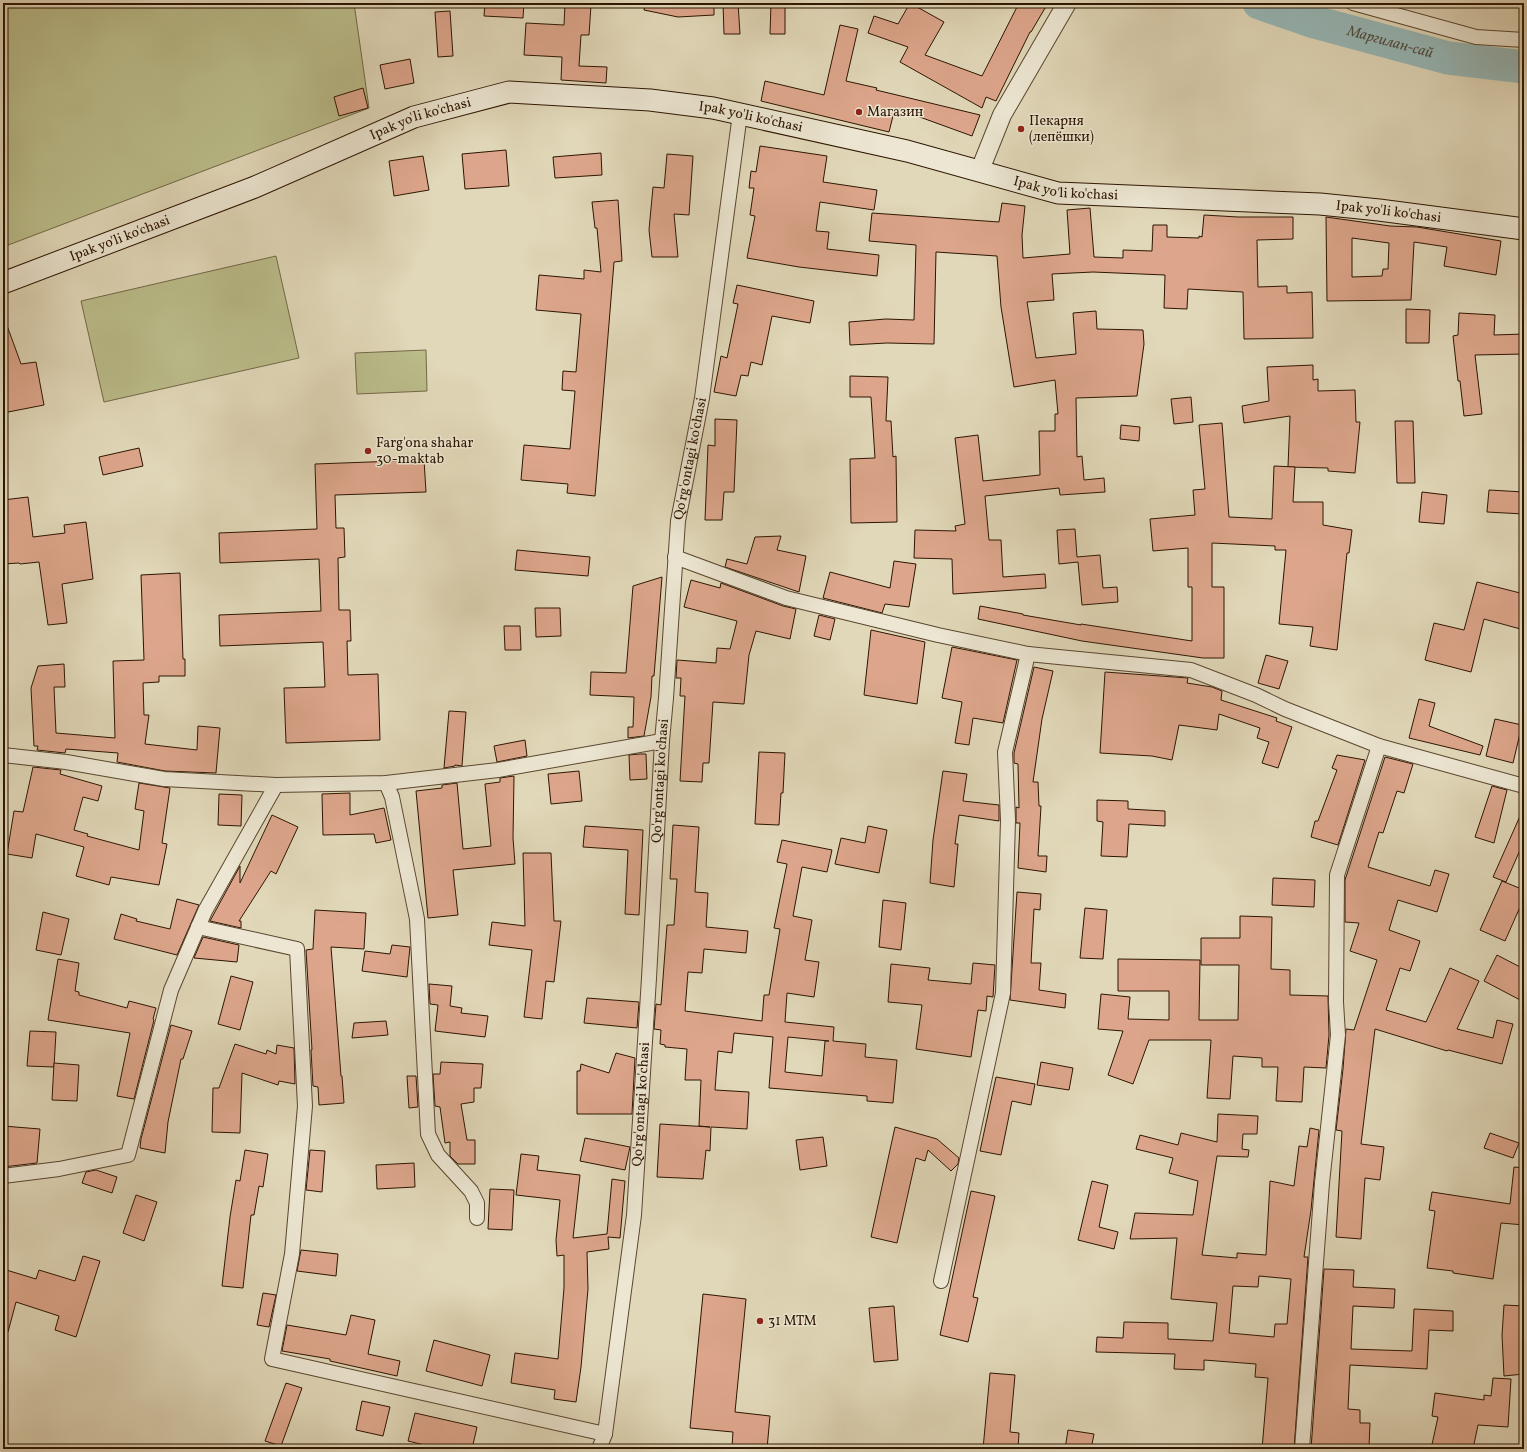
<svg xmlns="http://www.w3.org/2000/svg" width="1527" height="1452" font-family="Vollkorn,serif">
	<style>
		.green { fill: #babc8a; stroke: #746846 }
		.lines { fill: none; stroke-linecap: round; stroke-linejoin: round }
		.river { stroke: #97b8b8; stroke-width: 33 }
		.building { fill: #dda68c; stroke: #2d1501; fill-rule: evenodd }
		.minor-casing { stroke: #5a462f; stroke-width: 16 }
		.tertiary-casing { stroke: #5a462f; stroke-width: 20 }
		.secondary-casing { stroke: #2d1501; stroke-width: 23 }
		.minor { stroke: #ece6d2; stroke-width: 14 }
		.tertiary { stroke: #ece6d2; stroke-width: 18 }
		.secondary { stroke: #ece6d2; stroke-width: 21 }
		.poi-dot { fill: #8f2418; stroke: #ece6d2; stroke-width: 1.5 }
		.labels { text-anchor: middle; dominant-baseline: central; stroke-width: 3; stroke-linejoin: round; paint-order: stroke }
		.poi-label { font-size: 14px; fill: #2d1501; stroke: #ece6d2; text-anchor: start }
		.street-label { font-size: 14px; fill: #2d1501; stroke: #ece6d2 }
		.water-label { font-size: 15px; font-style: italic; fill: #524e41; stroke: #ece6d2 }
	</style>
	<rect width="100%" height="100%" fill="#e1d8b9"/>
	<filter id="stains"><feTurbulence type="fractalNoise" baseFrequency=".005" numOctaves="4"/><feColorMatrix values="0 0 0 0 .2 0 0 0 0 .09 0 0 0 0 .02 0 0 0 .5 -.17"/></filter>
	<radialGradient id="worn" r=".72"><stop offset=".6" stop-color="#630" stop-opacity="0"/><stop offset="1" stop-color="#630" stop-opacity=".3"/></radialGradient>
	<!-- green -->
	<g class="green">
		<polygon points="3,3 354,3 369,108 3,247"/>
		<polygon points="276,256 299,358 104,402 81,301"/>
		<polygon points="426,350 427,391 357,394 355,353"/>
	</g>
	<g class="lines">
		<!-- river -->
		<path class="river" id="s1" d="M1259,3L1311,21L1448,58L1524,67"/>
	</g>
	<!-- building -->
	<g class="building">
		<polygon points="485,3 524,3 523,18 484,16"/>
		<polygon points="645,3 714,3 714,15 678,17 644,10"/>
		<polygon points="723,3 738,3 740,34 724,34"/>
		<polygon points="771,3 785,3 785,34 770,34"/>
		<polygon points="910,3 944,22 925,55 982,76 1019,3 1048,3 1031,32 1030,32 996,101 986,97 982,108 900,62 908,47 868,33 874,16 898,24"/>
		<polygon points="565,4 591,5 589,35 581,35 579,66 607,67 606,83 561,80 562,57 524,55 526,23 564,25"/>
		<polygon points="450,11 453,56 438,57 435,12"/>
		<polygon points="840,25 858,29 846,81 877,88 876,90 980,115 972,136 895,108 889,132 761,101 765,81 824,95"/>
		<polygon points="410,59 414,83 385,89 380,65"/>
		<polygon points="363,88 368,108 339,116 334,97"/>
		<polygon points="760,146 827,156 823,182 877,190 874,210 820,202 816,231 829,232 827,249 879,255 877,276 799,267 747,258 755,216 750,215 754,188 749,188 751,171 756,172"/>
		<polygon points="506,150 509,186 465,189 462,154"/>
		<polygon points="601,153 602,175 555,178 553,157"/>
		<polygon points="667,154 693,156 689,215 674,214 678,257 652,257 649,230 653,187 664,188"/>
		<polygon points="423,156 429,190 394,196 389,161"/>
		<polygon points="618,200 622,261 614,262 595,496 567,493 568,484 521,480 524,445 570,449 575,391 562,390 563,371 576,372 581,314 536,310 539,275 584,279 584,270 601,272 597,228 595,228 592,202"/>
		<polygon points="1002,203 1025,206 1022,235 1023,258 1070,254 1067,210 1090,208 1094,257 1123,258 1123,250 1152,251 1153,225 1167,225 1167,237 1199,238 1199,236 1202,237 1204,215 1238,217 1293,217 1293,239 1257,240 1258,287 1287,286 1287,293 1312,292 1313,338 1244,339 1243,292 1188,289 1187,309 1164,308 1165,275 1093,272 1052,274 1054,300 1027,302 1036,358 1076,354 1073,313 1096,311 1097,329 1143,330 1144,344 1137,396 1076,398 1077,457 1082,456 1084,480 1104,478 1105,492 1060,495 1059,488 985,496 989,540 1001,540 1003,577 1045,574 1046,588 953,594 952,559 914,558 915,530 956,531 955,526 965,524 955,438 978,435 983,481 1040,475 1039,431 1055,431 1055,414 1058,414 1055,380 1014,387 1001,307 997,256 936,252 934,344 887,343 850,345 849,322 886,319 914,320 916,245 869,241 872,213 999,222"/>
		<path d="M1326,217L1390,226L1417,227L1501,241L1496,275L1444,266L1447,247L1414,242L1411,300L1327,301ZM1352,238L1389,243L1388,269H1383L1382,276L1352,277Z"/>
		<polygon points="737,285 814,301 810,323 772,316 762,365 751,362 748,376 741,375 736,396 714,392 721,356 727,358 738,304 733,303"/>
		<polygon points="1406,309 1430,310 1429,343 1406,343"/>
		<polygon points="1459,313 1495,315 1494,335 1524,334 1524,354 1475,355 1482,414 1464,416 1460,381 1458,381 1453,336 1458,335"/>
		<polygon points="5,320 21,364 36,362 44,405 3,413 3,321"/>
		<polygon points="1313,365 1313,380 1318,379 1318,391 1355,390 1356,422 1360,422 1355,473 1328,471 1328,468 1288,467 1290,416 1244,423 1242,406 1269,401 1267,367"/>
		<polygon points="850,376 888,377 886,421 891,421 893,457 896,456 897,522 851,523 850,459 875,458 871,397 850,397"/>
		<polygon points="1191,397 1193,422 1174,424 1171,399"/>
		<polygon points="715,419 737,420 734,492 724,492 722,520 705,520 708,445 715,446"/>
		<polygon points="1395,421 1413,421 1415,483 1397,483"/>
		<polygon points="1222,423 1229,517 1272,519 1274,466 1295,467 1293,502 1323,502 1323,525 1352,530 1349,553 1347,553 1337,650 1310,646 1313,627 1279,624 1286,550 1275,550 1275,546 1212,543 1212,587 1224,587 1224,658 1203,658 1082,641 978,619 980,606 1023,614 1023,615 1081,625 1081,624 1192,641 1192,587 1188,587 1188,548 1153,551 1150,519 1195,515 1193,490 1205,489 1199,425"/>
		<polygon points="1121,425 1140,427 1139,441 1120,439"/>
		<polygon points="139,448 143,466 103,475 99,457"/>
		<polygon points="424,460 426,492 335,495 336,528 344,528 345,557 338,558 339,610 350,610 351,641 347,641 348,675 378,674 380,740 286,743 284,688 325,687 323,642 220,646 219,615 321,611 319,559 220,563 219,533 317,529 315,464"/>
		<polygon points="1489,490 1524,492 1524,514 1487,512"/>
		<polygon points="1422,492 1447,495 1444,524 1419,522"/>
		<polygon points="28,497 33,537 65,533 64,525 86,522 93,579 62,584 67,623 48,625 39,562 20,564 19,563 3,564 3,500"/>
		<polygon points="1075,529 1077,557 1100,555 1103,588 1117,587 1118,602 1082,605 1078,562 1059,564 1057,530"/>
		<polygon points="781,536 777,550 806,556 799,592 725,567 727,559 747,564 755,537"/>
		<polygon points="517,550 590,557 588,576 515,570"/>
		<polygon points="894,561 916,564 909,607 885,604 882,613 823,598 830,572 890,588"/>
		<polygon points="180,573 183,659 185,659 185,676 159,676 159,682 143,683 144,715 149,715 145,744 197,750 198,726 220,728 216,773 165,771 117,762 118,753 66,749 65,753 37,750 38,746 34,746 31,688 38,666 64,664 65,687 54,687 56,733 115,738 113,661 144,660 141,575"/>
		<polygon points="662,577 654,676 652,676 651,697 644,736 628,738 628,727 633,727 634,697 590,695 591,672 626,673 633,586"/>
		<polygon points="691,580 720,588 721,583 783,606 796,609 790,639 756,631 749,655 744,704 713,702 709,763 703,763 702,782 680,781 685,696 680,696 681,678 676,678 677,660 716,663 717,648 730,649 737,621 684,607"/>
		<polygon points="1477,582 1524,594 1524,630 1484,619 1471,672 1425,660 1434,623 1464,630"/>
		<polygon points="535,608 560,608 561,636 536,637"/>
		<polygon points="819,615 835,619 830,640 814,636"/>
		<polygon points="504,626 520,626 521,650 505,650"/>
		<polygon points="871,630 925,642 917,704 864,695"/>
		<polygon points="952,647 1017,660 1003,723 973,718 969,745 955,743 962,702 942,698"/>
		<polygon points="1266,655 1288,661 1279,689 1258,683"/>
		<polygon points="1034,667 1053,671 1042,719 1033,782 1038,782 1039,806 1041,806 1038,856 1047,856 1046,872 1018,868 1020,823 1016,823 1016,807 1019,808 1018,764 1014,763 1014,753"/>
		<polygon points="1105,672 1188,678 1187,683 1212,687 1222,691 1221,700 1277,718 1276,721 1292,727 1278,768 1262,763 1269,742 1257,738 1260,728 1219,714 1217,730 1179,725 1172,760 1152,756 1100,753"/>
		<polygon points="1419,699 1435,703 1429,726 1483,746 1480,755 1409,738"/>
		<polygon points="449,711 466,712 462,766 455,765 455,766 444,768"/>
		<polygon points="1495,719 1522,725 1513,763 1486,756"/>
		<polygon points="525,740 527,756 497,762 494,746"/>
		<polygon points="759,752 785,753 783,793 781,793 779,825 755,824"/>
		<polygon points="640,754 646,754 647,779 630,780 629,755"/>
		<polygon points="1337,755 1365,760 1338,845 1311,837 1315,821 1318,821 1337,770 1332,768"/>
		<polygon points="1385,757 1413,764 1404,793 1397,791 1383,833 1379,832 1368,867 1430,886 1435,870 1449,874 1437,912 1398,900 1389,930 1420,941 1410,971 1400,968 1386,1010 1426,1022 1450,968 1479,981 1457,1029 1493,1038 1497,1020 1513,1024 1502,1064 1448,1050 1447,1051 1375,1029 1361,1144 1384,1147 1380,1180 1365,1178 1361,1239 1336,1237 1342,1131 1336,1130 1343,1069 1346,1029 1354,1030 1377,960 1350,951 1359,923 1345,922 1345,880"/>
		<polygon points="33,767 61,770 60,774 102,786 98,801 83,797 74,830 88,834 87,836 139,850 144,811 135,809 139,783 170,788 162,843 167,844 159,885 111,877 109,885 76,876 84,847 36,834 32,858 7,854 14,811 23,812"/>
		<polygon points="579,771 582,801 551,804 548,774"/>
		<polygon points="943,771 967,774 963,801 999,805 999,821 959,815 955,844 958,844 954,887 930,883 933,840"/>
		<polygon points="514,776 513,838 515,864 453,870 458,915 428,918 416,791 442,788 442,785 457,783 463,849 491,846 485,784 500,782 500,778"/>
		<polygon points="1492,786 1507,790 1494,843 1475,837"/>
		<polygon points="350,793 350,815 384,808 391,840 376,843 374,834 323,835 322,794"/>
		<polygon points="219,794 242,795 241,826 218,825"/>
		<polygon points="1097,800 1128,801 1128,809 1165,811 1165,826 1129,824 1127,857 1101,856 1103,822 1097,821"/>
		<polygon points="1524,807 1524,841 1506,882 1493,877"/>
		<polygon points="272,815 298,827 276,874 271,871 239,921 241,921 241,928 210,921 240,866 240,883"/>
		<path d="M673,825L699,827L695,892L708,893L706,927L748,931L746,953L704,949L702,973L688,972L685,1011L762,1021L764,995H769L780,929L774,928L787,864L777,862L782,840L832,850L827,872L802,867L793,916L812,920L805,960L819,962L814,997L787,993L785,1022L834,1027L833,1041L866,1044L865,1057L897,1060L893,1103L867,1101V1096L769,1088L773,1037L734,1033L732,1053L718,1051L715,1090L749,1092L747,1129L711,1127L710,1151L706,1150L703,1179L657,1177L660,1124L710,1127L699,1126L701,1080H685L687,1049L665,1047V1045L660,1044L661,1030L654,1029L656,1004L661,1005L667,925H674L677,879H670ZM788,1037L829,1041H825L822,1076L785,1072Z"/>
		<polygon points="585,826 643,830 639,915 625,914 628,850 583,847"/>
		<polygon points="868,826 887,830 879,873 835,864 841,838 865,843"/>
		<polygon points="523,853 551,853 554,921 561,921 554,982 546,981 542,1019 524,1017 532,950 489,945 492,922 525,926"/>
		<polygon points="1273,878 1315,880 1314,907 1272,905"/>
		<polygon points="1502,881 1524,890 1524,898 1505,941 1480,930"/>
		<polygon points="1017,892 1041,894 1040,910 1034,909 1031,963 1041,963 1039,990 1066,994 1065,1008 1010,1000"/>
		<polygon points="177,899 199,905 177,955 114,939 121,914 137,919 136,921 170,929"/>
		<polygon points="883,900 906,903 901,950 879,947"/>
		<polygon points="1085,908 1107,910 1103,959 1080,958"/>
		<polygon points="315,910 366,913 364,949 331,947 341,1076 342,1076 344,1103 319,1105 318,1087 313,1086 311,1050 312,1050 306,950 313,949"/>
		<polygon points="43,912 69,919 61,955 36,950"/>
		<polygon points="1240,916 1272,917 1271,969 1290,970 1290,995 1328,996 1329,1035 1326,1068 1304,1067 1302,1102 1276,1101 1278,1067 1262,1067 1262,1058 1233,1056 1230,1099 1207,1098 1211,1040 1149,1040 1133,1084 1108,1075 1123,1031 1098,1029 1101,994 1130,997 1128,1019 1169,1020 1169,991 1118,991 1118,959 1200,960 1199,1020 1238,1020 1239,965 1201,965 1201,938 1240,938"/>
		<polygon points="203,937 239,945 237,962 194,958"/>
		<polygon points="392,945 410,947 407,977 362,971 365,951 390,954"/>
		<polygon points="1497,955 1524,969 1524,1002 1484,981"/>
		<polygon points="58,959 79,963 75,991 79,992 79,995 127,1008 129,1001 156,1008 153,1019 154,1020 134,1099 117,1096 130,1033 48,1020"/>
		<polygon points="973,963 995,965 993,997 987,996 986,1011 978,1010 971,1057 916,1049 922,1005 888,1002 891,964 930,968 928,980 971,984"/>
		<polygon points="231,976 253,982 240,1030 218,1024"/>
		<polygon points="429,984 452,986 450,1006 462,1008 461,1013 488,1016 485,1037 435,1031 438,1005 430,1004"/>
		<polygon points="587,998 639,1002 637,1028 584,1023"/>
		<polygon points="386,1021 388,1035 352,1038 354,1023"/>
		<polygon points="171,1025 192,1031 183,1059 181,1059 168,1122 165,1153 140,1148 141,1139"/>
		<polygon points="30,1031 56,1032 54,1067 27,1066"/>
		<polygon points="235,1044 266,1054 267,1050 276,1054 277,1045 294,1048 295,1084 279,1081 278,1085 242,1073 240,1133 212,1132 213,1088 219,1088"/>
		<polygon points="616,1053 635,1058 632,1114 577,1114 577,1071 580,1071 581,1064 609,1073"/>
		<polygon points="441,1062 483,1064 481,1088 474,1088 474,1102 461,1104 467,1140 475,1140 475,1164 458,1164 450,1156 450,1142 445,1143 440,1107 435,1106 433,1074 440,1074"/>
		<polygon points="1041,1062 1073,1068 1069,1090 1037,1085"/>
		<polygon points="54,1063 79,1065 77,1101 52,1100"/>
		<polygon points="407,1076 416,1076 418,1107 409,1108"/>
		<polygon points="996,1077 1035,1084 1031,1105 1012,1101 1001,1155 980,1151"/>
		<path d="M1218,1114L1258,1116L1257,1134H1243L1242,1149L1249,1150L1248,1157L1217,1156L1202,1255L1237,1258V1253L1266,1255L1270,1181L1294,1186L1299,1146L1307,1147L1310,1128L1319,1130L1311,1210L1304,1257H1308L1294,1449H1262L1268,1378L1255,1377L1256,1364L1204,1360V1370L1174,1369L1175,1354L1096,1352L1097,1337L1123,1338L1124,1322L1168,1323V1339L1213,1341L1217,1303L1171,1299L1177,1238L1130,1239L1135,1213L1193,1215L1198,1181L1169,1173L1173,1158L1136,1149L1140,1135L1178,1145L1181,1133L1217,1142ZM1259,1276L1291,1279L1287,1324H1275L1274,1337L1229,1333L1233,1286L1258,1287Z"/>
		<polygon points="3,1126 40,1129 37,1163 3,1167"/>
		<polygon points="895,1127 937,1139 959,1158 958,1164 951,1171 928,1150 925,1161 916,1158 897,1243 871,1237"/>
		<polygon points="1490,1133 1519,1143 1513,1158 1484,1148"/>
		<polygon points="823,1137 827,1166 800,1170 796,1140"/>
		<polygon points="585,1138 630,1147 625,1170 580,1161"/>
		<polygon points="245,1150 268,1154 263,1187 259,1186 254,1215 251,1215 243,1288 222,1286 230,1217 236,1180 240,1181"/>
		<polygon points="310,1150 325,1151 322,1192 306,1190"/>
		<polygon points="521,1154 539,1156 537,1170 580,1175 573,1238 607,1234 612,1179 625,1181 620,1238 608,1237 609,1249 587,1252 588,1289 581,1367 576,1402 554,1399 555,1390 511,1383 515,1353 558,1359 564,1288 564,1255 557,1256 556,1240 560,1200 516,1195"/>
		<polygon points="414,1163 415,1187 377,1189 376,1165"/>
		<polygon points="1514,1167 1524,1168 1524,1225 1501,1223 1493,1279 1453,1273 1453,1271 1427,1268 1435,1211 1429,1210 1432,1192 1510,1204"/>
		<polygon points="96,1170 117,1177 112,1193 82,1183 86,1172"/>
		<polygon points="1092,1181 1108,1185 1099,1227 1118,1232 1114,1249 1078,1240"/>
		<polygon points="490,1189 514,1190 512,1230 488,1229"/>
		<polygon points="971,1191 995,1196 973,1297 978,1298 968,1342 940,1335"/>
		<polygon points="136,1195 157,1202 144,1241 123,1233"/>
		<polygon points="301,1250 338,1254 336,1276 297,1271"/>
		<polygon points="83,1256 100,1261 76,1337 55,1330 59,1316 16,1302 8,1332 3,1332 3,1269 36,1279 39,1270 75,1281"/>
		<polygon points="1324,1269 1354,1270 1353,1287 1395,1289 1394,1308 1353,1306 1351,1349 1412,1351 1414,1309 1453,1311 1453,1331 1429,1330 1427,1369 1350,1365 1348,1409 1360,1410 1360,1423 1370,1423 1369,1447 1347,1446 1347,1449 1311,1449"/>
		<polygon points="263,1293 276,1295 269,1327 257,1325"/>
		<polygon points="703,1294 746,1299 735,1412 770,1416 767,1449 732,1446 733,1432 690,1428"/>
		<polygon points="1504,1305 1524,1306 1524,1374 1504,1376 1502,1335"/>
		<polygon points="894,1306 898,1360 874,1362 869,1308"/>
		<polygon points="351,1315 375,1320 368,1354 400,1361 397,1376 330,1361 330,1359 282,1351 287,1325 346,1335"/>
		<polygon points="434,1340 490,1355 482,1386 426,1371"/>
		<polygon points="990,1373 1015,1375 1010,1432 1019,1433 1018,1449 983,1449"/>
		<polygon points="1493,1378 1511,1379 1508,1427 1478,1425 1473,1449 1431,1449 1438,1417 1432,1416 1435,1393 1484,1400 1484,1395 1491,1396"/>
		<polygon points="286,1383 302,1388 281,1446 265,1441"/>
		<polygon points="362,1401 390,1407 383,1436 356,1430"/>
		<polygon points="415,1413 477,1427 472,1449 441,1449 408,1441"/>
		<polygon points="1068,1430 1094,1434 1091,1449 1065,1449"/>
	</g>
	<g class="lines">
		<defs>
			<g id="minor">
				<polyline points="1353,3 1476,37 1524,40"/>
				<polyline points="675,557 786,598 938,635 1028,654 1191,670 1256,695 1285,709 1379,746 1524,786"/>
				<polyline points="3,755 66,762 164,779 276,785 386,783 498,770 662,741"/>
				<polyline points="386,783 392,797 417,919 428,1134 438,1155 471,1191 477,1203 477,1218"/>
				<polyline points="198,927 297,949 305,1106 292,1254 272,1359 605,1434"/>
				<polyline points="3,1176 59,1169 128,1155 171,990 205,911 276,785"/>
				<polyline points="941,1281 1003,993 1008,820 1005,752 1028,654"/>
				<path id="s2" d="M599,1449L605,1434L634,1215L649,978L662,741L666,698L678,521L702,398L740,114"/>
				<polyline points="1302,1449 1322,1183 1338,1035 1336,1002 1337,875 1379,746"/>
			</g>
			<polyline id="tertiary" points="980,170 1002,115 1067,3"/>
			<g id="secondary">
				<path id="s3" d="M3,283L255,187L414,117L509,92L650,100L713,108L907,151L1058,193L1320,204L1379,210L1524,229"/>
			</g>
		</defs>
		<!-- minor casing -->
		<use href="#minor" class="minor-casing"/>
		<!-- tertiary casing -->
		<use href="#tertiary" class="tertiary-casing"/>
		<!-- secondary casing -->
		<use href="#secondary" class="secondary-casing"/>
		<!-- minor -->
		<use href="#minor" class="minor"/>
		<!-- tertiary -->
		<use href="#tertiary" class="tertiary"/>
		<!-- secondary -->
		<use href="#secondary" class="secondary"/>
	</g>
	<!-- markers -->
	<g class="poi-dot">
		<circle cx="859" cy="112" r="4"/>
		<circle cx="1021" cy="129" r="4"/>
		<circle cx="368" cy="451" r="4"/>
		<circle cx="760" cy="1321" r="4"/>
	</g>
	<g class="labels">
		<!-- poi labels -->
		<g class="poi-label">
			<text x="867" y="112">Магазин</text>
			<text x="1029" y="121">Пекарня<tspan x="1029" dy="16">(лепёшки)</tspan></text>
			<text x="376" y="443">Farg'ona shahar<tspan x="376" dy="16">30-maktab</tspan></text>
			<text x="768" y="1321">31 MTM</text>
		</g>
		<!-- street labels -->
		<g class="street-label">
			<text stroke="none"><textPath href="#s3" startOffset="785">Ipak yo'li ko'chasi</textPath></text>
			<text stroke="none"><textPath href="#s3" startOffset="449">Ipak yo'li ko'chasi</textPath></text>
			<text stroke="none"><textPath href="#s3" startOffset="1109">Ipak yo'li ko'chasi</textPath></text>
			<text stroke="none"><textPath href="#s3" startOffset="1433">Ipak yo'li ko'chasi</textPath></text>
			<text stroke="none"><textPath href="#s3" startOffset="125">Ipak yo'li ko'chasi</textPath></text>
			<text stroke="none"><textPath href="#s2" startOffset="996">Qo'rg'ontagi ko'chasi</textPath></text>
			<text stroke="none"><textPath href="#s2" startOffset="672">Qo'rg'ontagi ko'chasi</textPath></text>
			<text stroke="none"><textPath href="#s2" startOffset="348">Qo'rg'ontagi ko'chasi</textPath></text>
		</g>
		<!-- water labels -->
		<g class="water-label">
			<text stroke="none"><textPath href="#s1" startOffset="137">Маргилан-сай</textPath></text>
		</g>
	</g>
	<!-- margin -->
	<rect width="1527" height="1452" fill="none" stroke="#e1d8b9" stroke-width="16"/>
	<rect x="4" y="4" width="1519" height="1444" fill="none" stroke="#2d1501" stroke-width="2"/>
	<rect x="8" y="8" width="1511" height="1436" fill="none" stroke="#2d1501"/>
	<rect width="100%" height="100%" filter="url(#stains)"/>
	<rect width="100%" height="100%" fill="url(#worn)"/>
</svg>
